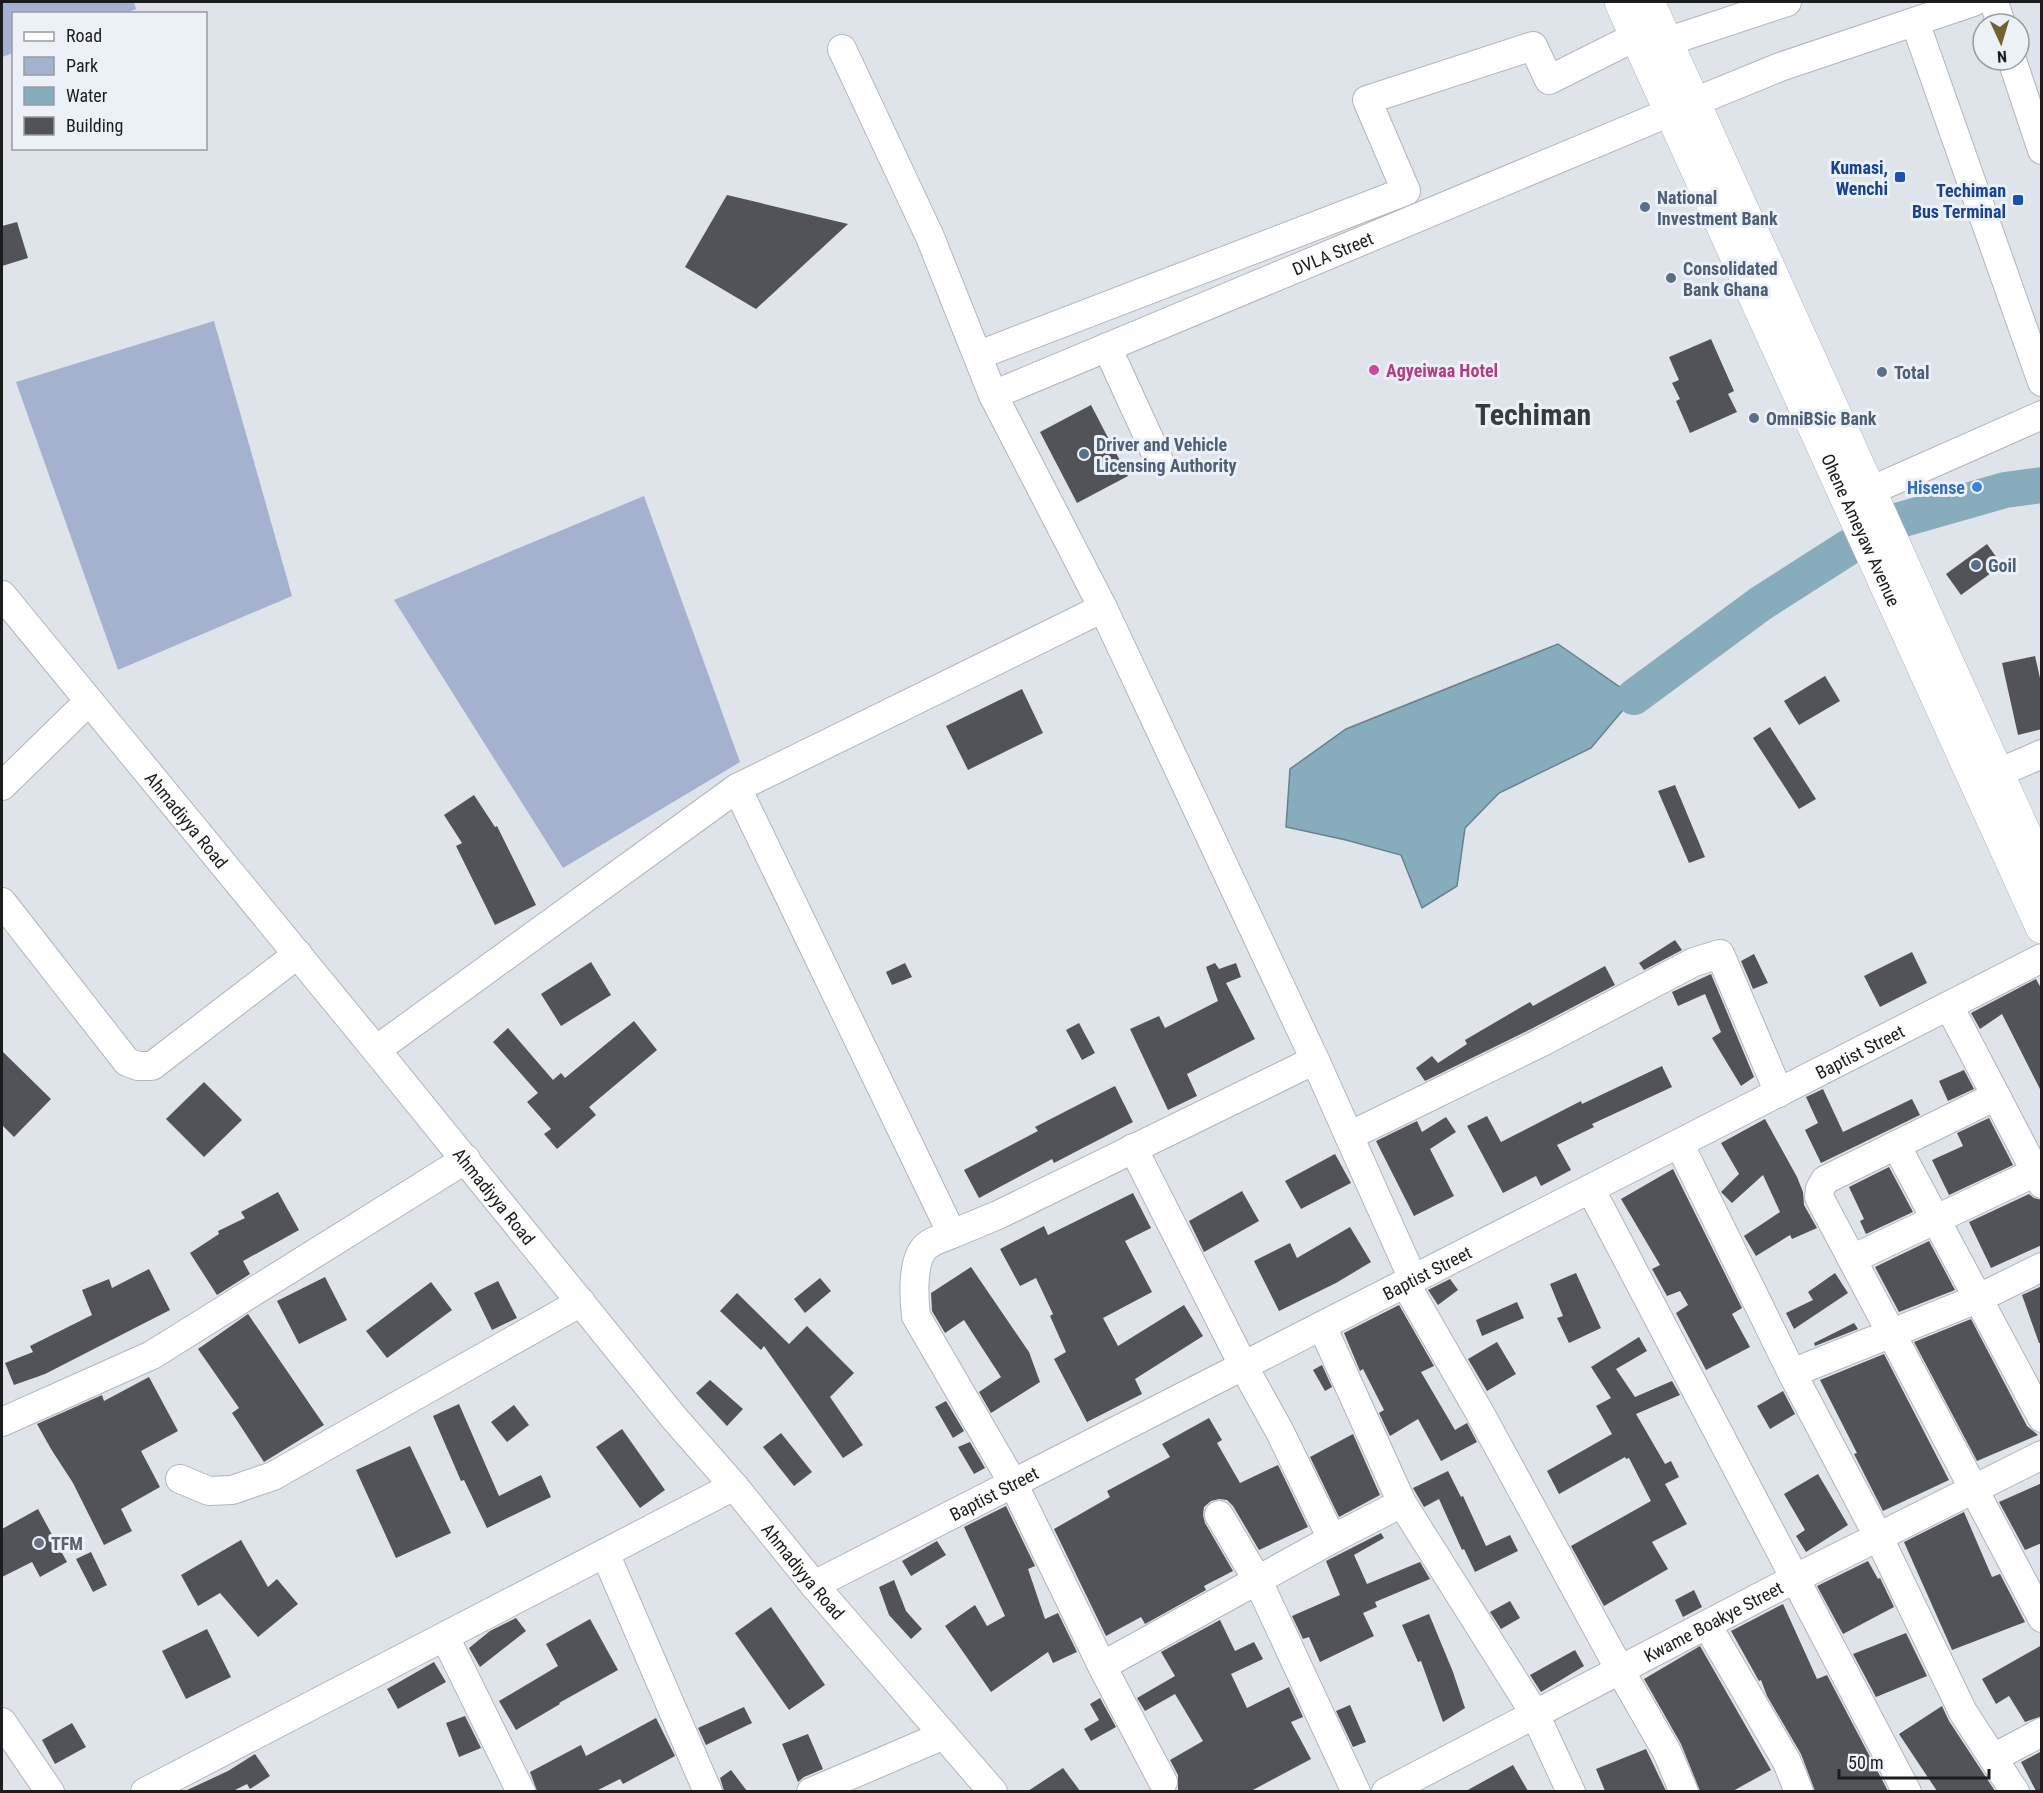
<svg xmlns="http://www.w3.org/2000/svg" width="2043" height="1793" font-family="'Roboto Condensed',sans-serif">
	<style>
		.green { fill: #a5b2cf }
		.water { fill: #87acbc; stroke: #67818d; stroke-width: 1.5 }
		.lines { fill: none; stroke-linecap: round; stroke-linejoin: round }
		.river { stroke: #87acbc; stroke-width: 36 }
		.building { fill: #515359 }
		.minor-casing { stroke: #b2b5bc; stroke-width: 30 }
		.highway-casing { stroke: #b2b5bc; stroke-width: 34 }
		.minor { stroke: #fff; stroke-width: 28 }
		.highway { stroke: #fff; stroke-width: 33 }
		.transit-dot { fill: #1a4fb4; stroke: #ecf0f7; stroke-width: 2 }
		.service-dot { fill: #5c6f8a; stroke: #ecf0f7; stroke-width: 2 }
		.hotel-dot { fill: #d1479c; stroke: #ecf0f7; stroke-width: 2 }
		.shop-dot { fill: #3f7fe0; stroke: #ecf0f7; stroke-width: 2 }
		.worship-dot { fill: #6b7280; stroke: #ecf0f7; stroke-width: 2 }
		.labels { text-anchor: middle; dominant-baseline: central; stroke-width: 6; stroke-linejoin: round; paint-order: stroke }
		.transit-label { font-size: 18px; font-weight: bold; fill: #164399; stroke: #ecf0f7; text-anchor: end }
		.service-label { font-size: 18px; font-weight: bold; fill: #4e5e75; stroke: #ecf0f7; text-anchor: start }
		.street-label { font-size: 18px; fill: #1b1c1e; stroke: #ecf0f7 }
		.hotel-label { font-size: 18px; font-weight: bold; fill: #b23c85; stroke: #ecf0f7; text-anchor: start }
		.shop-label { font-size: 18px; font-weight: bold; fill: #366cbe; stroke: #ecf0f7; text-anchor: end }
		.worship-label { font-size: 18px; font-weight: bold; fill: #5b616d; stroke: #ecf0f7; text-anchor: start }
		.town-label { font-size: 30px; font-weight: bold; fill: #373a3f; stroke: #ecf0f7 }
	</style>
	<rect width="100%" height="100%" fill="#dfe3ea"/>
	<!-- green -->
	<g class="green">
		<polygon points="2,2 134,2 136,9 124,14 14,14 13,53 2,57"/>
		<polygon points="214,321 292,596 118,670 16,382"/>
		<polygon points="644,496 740,762 563,868 394,600"/>
	</g>
	<!-- water -->
	<polygon class="water" points="1558,644 1634,697 1591,748 1499,793 1465,828 1457,886 1422,908 1401,855 1346,840 1286,827 1290,769 1346,729"/>
	<g class="lines">
		<!-- river -->
		<g class="river">
			<polyline points="1900,520 2005,490 2042,485"/>
			<polyline points="1634,697 1760,604 1849,547"/>
		</g>
	</g>
	<!-- building -->
	<g class="building">
		<polygon points="727,195 848,224 756,309 685,267"/>
		<polygon points="17,222 28,258 2,266 2,226"/>
		<polygon points="1711,339 1734,391 1728,394 1737,412 1690,433 1676,401 1680,399 1672,383 1679,380 1669,357"/>
		<polygon points="1091,405 1128,476 1077,503 1040,432"/>
		<polygon points="1987,544 2002,565 1961,595 1946,574"/>
		<polygon points="2035,656 2042,687 2042,729 2018,735 2002,663"/>
		<polygon points="1825,676 1840,701 1799,725 1784,701"/>
		<polygon points="1022,689 1043,733 968,770 946,726"/>
		<polygon points="1770,727 1816,799 1799,809 1753,738"/>
		<polygon points="1675,785 1705,857 1689,863 1658,791"/>
		<polygon points="474,795 495,827 497,826 536,905 495,925 456,846 462,843 444,815"/>
		<polygon points="1675,940 1682,950 1644,970 1639,963"/>
		<polygon points="1912,952 1927,983 1880,1007 1864,976"/>
		<polygon points="1754,954 1768,983 1753,989 1741,961"/>
		<polygon points="591,962 611,995 561,1026 541,994"/>
		<polygon points="905,963 912,977 892,985 886,972"/>
		<polygon points="1215,963 1219,969 1236,963 1241,977 1226,983 1255,1039 1187,1074 1197,1096 1168,1110 1130,1029 1159,1016 1165,1028 1218,1001 1206,967"/>
		<polygon points="1605,966 1615,985 1533,1028 1425,1081 1416,1068 1432,1056 1438,1063 1467,1044 1465,1040 1530,1002 1533,1006"/>
		<polygon points="1711,974 1754,1077 1741,1086 1712,1038 1721,1032 1705,994 1678,1006 1672,992"/>
		<polygon points="2036,979 2042,990 2042,1093 2002,1014 1980,1029 1971,1013"/>
		<polygon points="634,1021 657,1050 589,1107 596,1115 557,1149 544,1134 551,1129 527,1102 538,1093 493,1042 508,1028 553,1080 561,1073 565,1078"/>
		<polygon points="1079,1023 1095,1053 1082,1060 1066,1030"/>
		<polygon points="2,1051 51,1099 14,1137 2,1125"/>
		<polygon points="1662,1066 1672,1087 1592,1124 1594,1127 1557,1145 1571,1170 1541,1186 1536,1176 1503,1193 1467,1126 1487,1116 1501,1142 1581,1101 1582,1104"/>
		<polygon points="1964,1070 1974,1089 1948,1101 1939,1081"/>
		<polygon points="204,1082 242,1120 204,1157 166,1119"/>
		<polygon points="1115,1086 1133,1122 1054,1163 1052,1159 979,1198 964,1170 1038,1131 1035,1127"/>
		<polygon points="1823,1089 1843,1132 1912,1099 1920,1115 1821,1163 1805,1130 1818,1123 1806,1097"/>
		<polygon points="1446,1117 1456,1132 1430,1149 1454,1196 1414,1216 1376,1141 1417,1121 1422,1132"/>
		<polygon points="1989,1118 2013,1165 1949,1195 1932,1160 1963,1146 1957,1133"/>
		<polygon points="1765,1119 1797,1177 1803,1192 1804,1205 1817,1228 1792,1239 1790,1235 1756,1256 1744,1236 1780,1212 1763,1175 1732,1203 1721,1192 1739,1174 1721,1143"/>
		<polygon points="1335,1154 1351,1183 1301,1209 1285,1181"/>
		<polygon points="1889,1167 1913,1212 1866,1234 1860,1221 1864,1219 1849,1187"/>
		<polygon points="1673,1169 1742,1308 1732,1314 1750,1347 1706,1370 1676,1313 1688,1305 1680,1291 1667,1296 1652,1269 1660,1265 1621,1199"/>
		<polygon points="1242,1191 1259,1221 1204,1252 1189,1221"/>
		<polygon points="278,1192 299,1230 243,1261 250,1274 217,1295 190,1253 219,1234 218,1231 245,1218 241,1212"/>
		<polygon points="1133,1193 1151,1228 1125,1241 1152,1292 1103,1318 1118,1346 1184,1305 1203,1336 1135,1379 1142,1394 1087,1422 1054,1359 1066,1352 1050,1316 1053,1314 1036,1278 1020,1286 1000,1249 1044,1226 1048,1235"/>
		<polygon points="2029,1194 2034,1198 2042,1200 2042,1245 1991,1268 1969,1222"/>
		<polygon points="1350,1227 1371,1262 1336,1283 1279,1311 1254,1261 1290,1243 1297,1258"/>
		<polygon points="1929,1241 1955,1290 1899,1312 1875,1267"/>
		<polygon points="971,1267 1029,1352 1040,1382 991,1413 979,1392 1001,1377 964,1320 945,1333 932,1311 931,1293"/>
		<polygon points="149,1269 170,1310 45,1374 14,1385 5,1363 33,1352 30,1346 92,1315 82,1290 109,1279 112,1288"/>
		<polygon points="1576,1273 1601,1328 1569,1343 1557,1318 1563,1316 1550,1284"/>
		<polygon points="1835,1273 1848,1293 1794,1329 1786,1313 1813,1300 1808,1292"/>
		<polygon points="325,1277 347,1320 299,1344 277,1301"/>
		<polygon points="820,1278 831,1291 805,1313 794,1299"/>
		<polygon points="1450,1279 1458,1290 1438,1305 1428,1290"/>
		<polygon points="498,1281 517,1318 492,1330 474,1293"/>
		<polygon points="431,1282 452,1310 387,1358 366,1331"/>
		<polygon points="2042,1286 2042,1343 2039,1343 2022,1295"/>
		<polygon points="737,1293 789,1344 807,1326 854,1373 830,1397 863,1445 843,1458 764,1346 761,1350 720,1311"/>
		<polygon points="1517,1302 1524,1318 1482,1336 1476,1320"/>
		<polygon points="1399,1305 1434,1366 1421,1372 1455,1430 1467,1423 1477,1442 1441,1461 1418,1419 1390,1436 1379,1413 1384,1410 1363,1369 1360,1371 1344,1333"/>
		<polygon points="248,1314 324,1425 264,1462 232,1413 239,1408 198,1349"/>
		<polygon points="1971,1319 2027,1426 2038,1435 1977,1461 1914,1342"/>
		<polygon points="1854,1323 1858,1329 1815,1346 1814,1343"/>
		<polygon points="1639,1337 1647,1351 1616,1369 1635,1397 1672,1381 1680,1395 1636,1414 1665,1464 1671,1461 1679,1477 1665,1484 1687,1524 1652,1542 1668,1569 1604,1606 1571,1546 1651,1501 1629,1458 1626,1459 1625,1457 1559,1494 1547,1471 1612,1434 1596,1406 1611,1398 1591,1367"/>
		<polygon points="1497,1342 1516,1374 1487,1391 1468,1359"/>
		<polygon points="1884,1354 1949,1480 1883,1511 1854,1454 1857,1453 1820,1380"/>
		<polygon points="1322,1365 1332,1387 1325,1391 1313,1370"/>
		<polygon points="149,1377 178,1431 141,1451 160,1487 121,1509 132,1531 104,1545 73,1483 51,1449 37,1424 102,1395 104,1401"/>
		<polygon points="710,1380 743,1409 727,1426 696,1393"/>
		<polygon points="1783,1391 1795,1414 1770,1429 1757,1406"/>
		<polygon points="946,1401 964,1431 953,1438 935,1407"/>
		<polygon points="459,1404 499,1496 541,1475 551,1497 487,1528 464,1480 461,1481 433,1416"/>
		<polygon points="514,1405 529,1425 507,1442 491,1422"/>
		<polygon points="1209,1418 1222,1440 1217,1443 1240,1483 1278,1465 1308,1527 1259,1550 1233,1506 1227,1500 1219,1499 1211,1501 1204,1507 1203,1515 1205,1523 1233,1571 1204,1586 1206,1590 1145,1624 1141,1617 1106,1636 1054,1529 1110,1497 1107,1491 1170,1457 1162,1444"/>
		<polygon points="622,1429 665,1490 640,1508 596,1447"/>
		<polygon points="781,1433 812,1472 794,1486 763,1447"/>
		<polygon points="1353,1434 1380,1495 1339,1517 1310,1457"/>
		<polygon points="970,1442 985,1468 974,1474 958,1447"/>
		<polygon points="410,1446 451,1533 396,1558 356,1470"/>
		<polygon points="1448,1471 1461,1497 1463,1496 1486,1546 1510,1535 1518,1551 1475,1572 1464,1549 1462,1550 1439,1499 1424,1507 1413,1488"/>
		<polygon points="1818,1474 1848,1525 1806,1552 1796,1536 1805,1530 1784,1494"/>
		<polygon points="2042,1483 2042,1543 2025,1550 1999,1502"/>
		<polygon points="1006,1506 1035,1566 1028,1569 1045,1619 1058,1613 1077,1652 1053,1663 1048,1652 991,1692 945,1626 975,1605 987,1626 1005,1616 964,1527"/>
		<polygon points="38,1509 67,1562 40,1577 32,1562 2,1577 2,1529"/>
		<polygon points="1964,1512 1992,1577 2000,1574 2025,1622 1952,1650 1904,1542"/>
		<polygon points="1381,1533 1384,1538 1354,1555 1367,1584 1420,1562 1430,1579 1375,1602 1377,1607 1363,1613 1374,1636 1320,1662 1309,1637 1303,1639 1292,1616 1340,1595 1326,1561"/>
		<polygon points="241,1540 268,1587 277,1579 298,1604 258,1637 220,1593 198,1606 181,1575"/>
		<polygon points="937,1541 946,1555 911,1576 902,1561"/>
		<polygon points="91,1552 107,1585 93,1592 76,1559"/>
		<polygon points="1868,1561 1878,1579 1880,1578 1894,1607 1843,1634 1817,1586"/>
		<polygon points="894,1580 906,1611 922,1629 911,1639 889,1615 879,1587"/>
		<polygon points="1694,1590 1702,1607 1683,1617 1675,1600"/>
		<polygon points="1510,1601 1520,1618 1501,1629 1490,1612"/>
		<polygon points="1783,1604 1817,1679 1827,1675 1888,1791 1815,1791 1801,1754 1767,1696 1761,1680 1759,1681 1731,1631"/>
		<polygon points="771,1607 825,1685 789,1710 735,1633"/>
		<polygon points="1429,1614 1453,1672 1465,1708 1443,1722 1421,1661 1418,1662 1402,1625"/>
		<polygon points="516,1618 526,1631 480,1667 469,1648 490,1631"/>
		<polygon points="590,1619 618,1670 559,1703 560,1704 516,1730 499,1701 558,1666 546,1644"/>
		<polygon points="1220,1620 1235,1651 1254,1642 1263,1659 1231,1674 1247,1708 1289,1687 1303,1717 1291,1722 1311,1759 1251,1791 1178,1791 1178,1775 1170,1760 1203,1741 1175,1694 1145,1711 1137,1698 1175,1676 1161,1652"/>
		<polygon points="207,1629 231,1677 186,1699 162,1651"/>
		<polygon points="1906,1633 1927,1676 1876,1697 1853,1654"/>
		<polygon points="2042,1645 2042,1716 2025,1722 2009,1696 1996,1704 1982,1679"/>
		<polygon points="1700,1646 1771,1770 1733,1791 1700,1791 1681,1744 1644,1679"/>
		<polygon points="1575,1650 1584,1666 1541,1692 1530,1675"/>
		<polygon points="434,1662 446,1682 398,1709 387,1689"/>
		<polygon points="1100,1698 1116,1727 1091,1741 1084,1729 1099,1720 1090,1704"/>
		<polygon points="1350,1705 1366,1742 1353,1747 1336,1711"/>
		<polygon points="1942,1706 1949,1721 1995,1791 1937,1791 1899,1734"/>
		<polygon points="744,1707 752,1723 706,1745 698,1728"/>
		<polygon points="465,1716 481,1748 459,1757 446,1723"/>
		<polygon points="656,1718 675,1756 623,1784 620,1779 596,1791 537,1791 530,1772 581,1745 586,1756"/>
		<polygon points="72,1723 86,1747 55,1764 42,1740"/>
		<polygon points="808,1734 823,1769 804,1777 798,1782 782,1744"/>
		<polygon points="1646,1749 1666,1791 1605,1791 1596,1769"/>
		<polygon points="2042,1751 2042,1791 2036,1791 2021,1762"/>
		<polygon points="255,1754 270,1776 250,1789 247,1784 233,1791 185,1791 228,1771"/>
		<polygon points="1513,1765 1528,1791 1466,1791"/>
		<polygon points="1063,1768 1080,1791 1028,1791"/>
		<polygon points="731,1770 747,1791 724,1791 720,1778"/>
	</g>
	<g class="lines">
		<defs>
			<g id="minor">
				<polyline points="1994,2 2001,24"/>
				<polyline points="1915,22 2042,382"/>
				<polyline points="1666,42 1787,2"/>
				<polyline points="842,49 930,237 993,395 1103,608"/>
				<polyline points="2012,60 2042,150"/>
				<polyline points="1107,347 1158,458"/>
				<polyline points="979,355 1406,191 1367,100 1533,46 1549,80 1637,36"/>
				<path id="s1" d="M993,395L1692,103L1780,67L1973,2"/>
				<polyline points="1870,491 2042,415"/>
				<path id="s2" d="M2,595L376,1050L675,1419L734,1486L814,1585L993,1792"/>
				<polyline points="1998,773 2042,754"/>
				<polyline points="2,786 89,701"/>
				<polyline points="737,788 952,1234 998,1215 1315,1060"/>
				<polyline points="2,902 127,1062 138,1066 152,1066 298,954"/>
				<polyline points="1949,1006 2042,1184"/>
				<polyline points="376,1050 737,788 1103,608 1315,1060 1413,1279"/>
				<polyline points="1996,1096 1825,1180 1820,1189 1819,1197 2042,1618"/>
				<polyline points="1349,1136 1540,1043 1694,962 1720,954 1779,1093"/>
				<polyline points="1680,1145 1792,1373 1879,1538 1963,1712 2015,1792"/>
				<polyline points="1896,1145 2042,1418"/>
				<polyline points="1133,1148 1245,1369 1280,1432 1332,1539"/>
				<polyline points="1591,1190 1907,1792"/>
				<path d="M952,1234C943,1238 929,1241 923,1250C912,1264 914,1299 916,1316L1013,1483L1102,1666L1163,1782"/>
				<polyline points="1852,1259 2036,1172"/>
				<polyline points="1405,1283 1481,1415 1620,1670 1667,1752 1684,1792"/>
				<polyline points="1322,1326 1402,1503 1535,1714 1571,1792"/>
				<polyline points="1792,1373 1977,1299 2042,1267"/>
				<polyline points="2,1422 152,1355 466,1159"/>
				<polyline points="180,1479 209,1491 232,1490 273,1476 581,1302"/>
				<polyline points="1219,1515 1258,1581 1356,1792"/>
				<polyline points="605,1553 708,1792"/>
				<path id="s3" d="M814,1585C1223,1376 1633,1168 2042,958"/>
				<polyline points="1707,1625 1787,1762 1799,1792"/>
				<polyline points="445,1637 521,1792"/>
				<polyline points="1102,1666 1332,1539 1402,1503"/>
				<polyline points="2,1722 50,1792"/>
				<polyline points="1993,1758 2042,1732"/>
				<polyline points="145,1792 734,1486"/>
				<polyline points="811,1792 944,1735"/>
				<path id="s4" d="M1386,1792L1794,1579L2042,1455"/>
			</g>
			<g id="highway">
				<path id="s5" d="M1621,2L2042,927"/>
				<polyline points="1648,2 2042,872"/>
			</g>
		</defs>
		<!-- minor casing -->
		<use href="#minor" class="minor-casing"/>
		<!-- highway casing -->
		<use href="#highway" class="highway-casing"/>
		<!-- minor -->
		<use href="#minor" class="minor"/>
		<!-- highway -->
		<use href="#highway" class="highway"/>
	</g>
	<!-- markers -->
	<g class="transit-dot">
		<rect x="1894" y="171" width="12" height="12" rx="3"/>
		<rect x="2012" y="194" width="12" height="12" rx="3"/>
	</g>
	<g class="service-dot">
		<circle cx="1645" cy="207" r="6"/>
		<circle cx="1671" cy="278" r="6"/>
		<circle cx="1882" cy="372" r="6"/>
		<circle cx="1754" cy="418" r="6"/>
		<circle cx="1084" cy="454" r="6"/>
		<circle cx="1976" cy="565" r="6"/>
	</g>
	<circle class="hotel-dot" cx="1374" cy="370" r="6"/>
	<circle class="shop-dot" cx="1977" cy="487" r="6"/>
	<circle class="worship-dot" cx="39" cy="1543" r="6"/>
	<g class="labels">
		<!-- transit labels -->
		<g class="transit-label">
			<text x="1888" y="167">Kumasi,<tspan x="1888" dy="21">Wenchi</tspan></text>
			<text x="2006" y="190">Techiman<tspan x="2006" dy="21">Bus Terminal</tspan></text>
		</g>
		<!-- service labels -->
		<g class="service-label">
			<text x="1657" y="197">National<tspan x="1657" dy="21">Investment Bank</tspan></text>
			<text x="1683" y="268">Consolidated<tspan x="1683" dy="21">Bank Ghana</tspan></text>
			<text x="1894" y="372">Total</text>
			<text x="1766" y="418">OmniBSic Bank</text>
			<text x="1096" y="444">Driver and Vehicle<tspan x="1096" dy="21">Licensing Authority</tspan></text>
			<text x="1988" y="565">Goil</text>
		</g>
		<!-- street labels -->
		<g class="street-label">
			<text stroke="none"><textPath href="#s1" startOffset="368">DVLA Street</textPath></text>
			<text stroke="none"><textPath href="#s5" startOffset="580">Ohene Ameyaw Avenue</textPath></text>
			<text stroke="none"><textPath href="#s2" startOffset="291">Ahmadiyya Road</textPath></text>
			<text stroke="none"><textPath href="#s3" startOffset="1174">Baptist Street</textPath></text>
			<text stroke="none"><textPath href="#s2" startOffset="777">Ahmadiyya Road</textPath></text>
			<text stroke="none"><textPath href="#s3" startOffset="688">Baptist Street</textPath></text>
			<text stroke="none"><textPath href="#s3" startOffset="202">Baptist Street</textPath></text>
			<text stroke="none"><textPath href="#s2" startOffset="1263">Ahmadiyya Road</textPath></text>
			<text stroke="none"><textPath href="#s4" startOffset="369">Kwame Boakye Street</textPath></text>
		</g>
		<!-- hotel labels -->
		<g class="hotel-label">
			<text x="1386" y="370">Agyeiwaa Hotel</text>
		</g>
		<!-- shop labels -->
		<g class="shop-label">
			<text x="1965" y="487">Hisense</text>
		</g>
		<!-- worship labels -->
		<g class="worship-label">
			<text x="51" y="1543">TFM</text>
		</g>
		<!-- town labels -->
		<g class="town-label">
			<text x="1533" y="414">Techiman</text>
		</g>
	</g>
	<!-- border -->
	<rect width="2043" height="1793" fill="none" stroke="#1b1c1e" stroke-width="6"/>
	<!-- legend -->
	<rect x="12" y="12" width="195" height="138" fill="#ecf0f7" stroke="#989ba0" stroke-width="1.5"/>
	<rect x="24" y="32" width="30" height="9" fill="#ffffff" stroke="#989ba0" stroke-width="1.5"/>
	<text x="66" y="42" font-size="18" fill="#1b1c1e">Road</text>
	<rect x="24" y="57" width="30" height="18" fill="#a5b2cf" stroke="#989ba0" stroke-width="1.5"/>
	<text x="66" y="72" font-size="18" fill="#1b1c1e">Park</text>
	<rect x="24" y="87" width="30" height="18" fill="#87acbc" stroke="#989ba0" stroke-width="1.5"/>
	<text x="66" y="102" font-size="18" fill="#1b1c1e">Water</text>
	<rect x="24" y="117" width="30" height="18" fill="#515359" stroke="#989ba0" stroke-width="1.5"/>
	<text x="66" y="132" font-size="18" fill="#1b1c1e">Building</text>
	<!-- north arrow -->
	<g transform="translate(2001 42) rotate(176)"><circle r="28" fill="#ecf0f7" stroke="#989ba0" stroke-width="1.5"/>
	<path d="M0-4.5L10 22L0 15L-10 22Z" fill="#726230"/>
	<text y="-9" font-size="16" font-weight="bold" text-anchor="middle" fill="#1b1c1e">N</text>
	</g>
	<!-- scale -->
	<path d="M1839 1769v9h150v-9" fill="none" stroke="#1b1c1e" stroke-width="3"/>
	<text x="1848" y="1769" font-size="18" fill="#1b1c1e" stroke="#ecf0f7" stroke-width="4.5" paint-order="stroke">50 m</text>
</svg>
